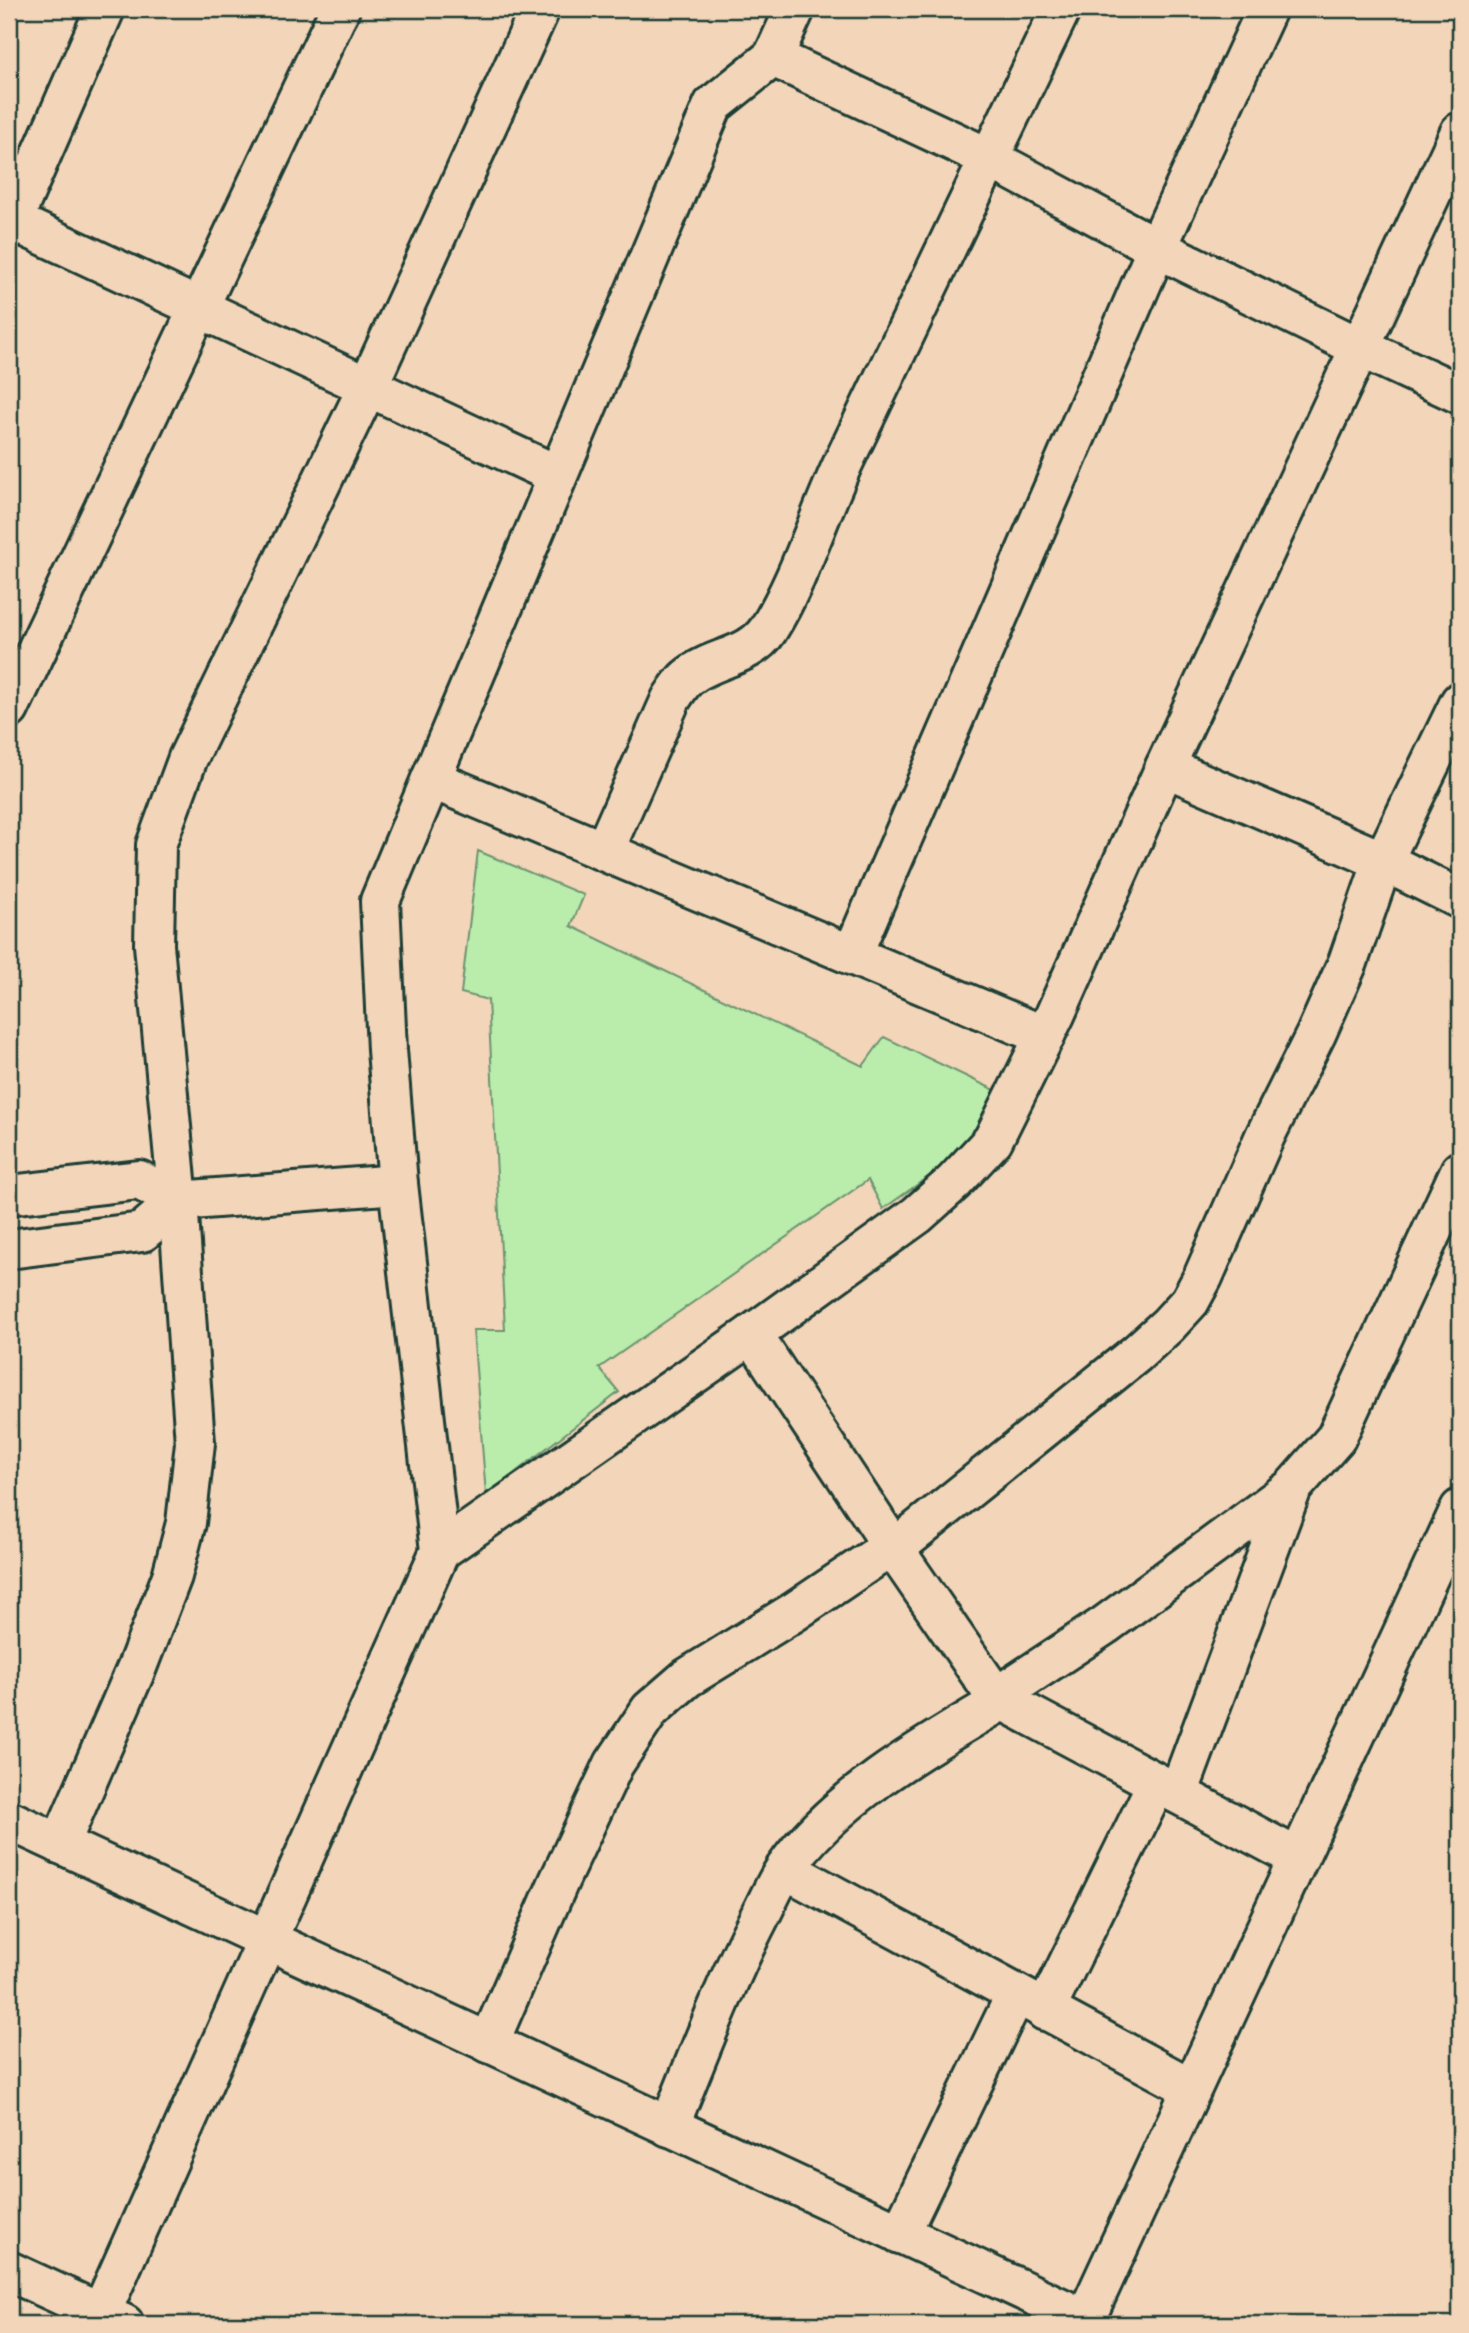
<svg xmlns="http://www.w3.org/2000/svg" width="1469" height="2333" font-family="Sriracha,sans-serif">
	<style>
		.green { fill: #baecac; stroke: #6c9470; stroke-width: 2 }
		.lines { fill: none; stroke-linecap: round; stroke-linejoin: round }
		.minor-casing { stroke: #1f3d34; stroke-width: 44 }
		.primary-casing { stroke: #1f3d34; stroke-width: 44 }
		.minor { stroke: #f3d5b9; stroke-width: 38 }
		.primary { stroke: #f3d5b9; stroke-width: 38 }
	</style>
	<rect width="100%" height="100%" fill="#f3d5b9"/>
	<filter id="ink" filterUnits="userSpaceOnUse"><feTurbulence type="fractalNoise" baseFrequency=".0143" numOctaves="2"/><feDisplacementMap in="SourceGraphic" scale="14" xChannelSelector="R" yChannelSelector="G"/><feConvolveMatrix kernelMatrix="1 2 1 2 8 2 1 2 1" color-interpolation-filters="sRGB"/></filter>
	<g filter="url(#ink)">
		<!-- green -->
		<polygon class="green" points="478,851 584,895 571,926 863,1066 884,1037 1001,1093 970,1147 883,1209 868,1180 599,1368 619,1392 486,1495 473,1330 505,1330 488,1000 461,993"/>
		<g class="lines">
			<defs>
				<g id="minor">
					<polyline points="773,57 989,158 1157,248 1361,348 1460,394"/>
					<polyline points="13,221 557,475"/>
					<polyline points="9,229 105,9"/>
					<polyline points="9,709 340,9"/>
					<polyline points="1165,767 1383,861 1460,899"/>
					<polyline points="431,779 1045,1036"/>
					<path d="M604,851L671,699C676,692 681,683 687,678C711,657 750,658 768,630C801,577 819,513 846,457C917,307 989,158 1061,9"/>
					<polyline points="852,955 1157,248 1267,9"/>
					<polyline points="9,1195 139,1180 178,1201"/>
					<polyline points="9,1249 142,1232 178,1201 398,1184"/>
					<polyline points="752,1334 894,1549 996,1697 1298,1858"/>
					<polyline points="894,1549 1136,1354 1168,1325 1190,1301 1203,1277 1265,1136 1316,1034 1348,962 1383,861 1460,702"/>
					<polyline points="440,1551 752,1334 917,1215 954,1182 993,1140 1055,1015 1165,767 1460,132"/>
					<polyline points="996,1697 1105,1625 1292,1488 1336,1438 1460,1171"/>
					<polyline points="1178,1794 1292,1488"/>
					<polyline points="9,1820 1085,2319"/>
					<polyline points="60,1844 137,1667 172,1576 186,1523 195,1443 178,1201 154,945 156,845 188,758 368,386 540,9"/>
					<polyline points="785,1869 1191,2088"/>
					<polyline points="1045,2011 1157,1783"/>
					<polyline points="489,2043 559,1881 614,1764 650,1710 687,1678 794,1612 892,1546"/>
					<path d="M669,2127C698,2056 725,1984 760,1916C768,1901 775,1883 785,1869C833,1798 930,1743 1003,1700"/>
					<polyline points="900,2234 1016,1994"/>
					<polyline points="96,2324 440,1551 398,1184 387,1050 380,901 713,105 773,57 795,9"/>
					<polyline points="1083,2324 1460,1509"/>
				</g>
				<polyline id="primary" points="9,2271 124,2324"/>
			</defs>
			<!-- minor casing -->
			<use href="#minor" class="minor-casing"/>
			<!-- primary casing -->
			<use href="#primary" class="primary-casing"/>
			<!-- minor -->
			<use href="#minor" class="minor"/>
			<!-- primary -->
			<use href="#primary" class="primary"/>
		</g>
	</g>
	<!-- margin -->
	<rect width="1469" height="2333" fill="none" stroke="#f3d5b9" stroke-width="35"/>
	<rect x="18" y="18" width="1434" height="2298" fill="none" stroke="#1f3d34" stroke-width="2.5" filter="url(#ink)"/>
</svg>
